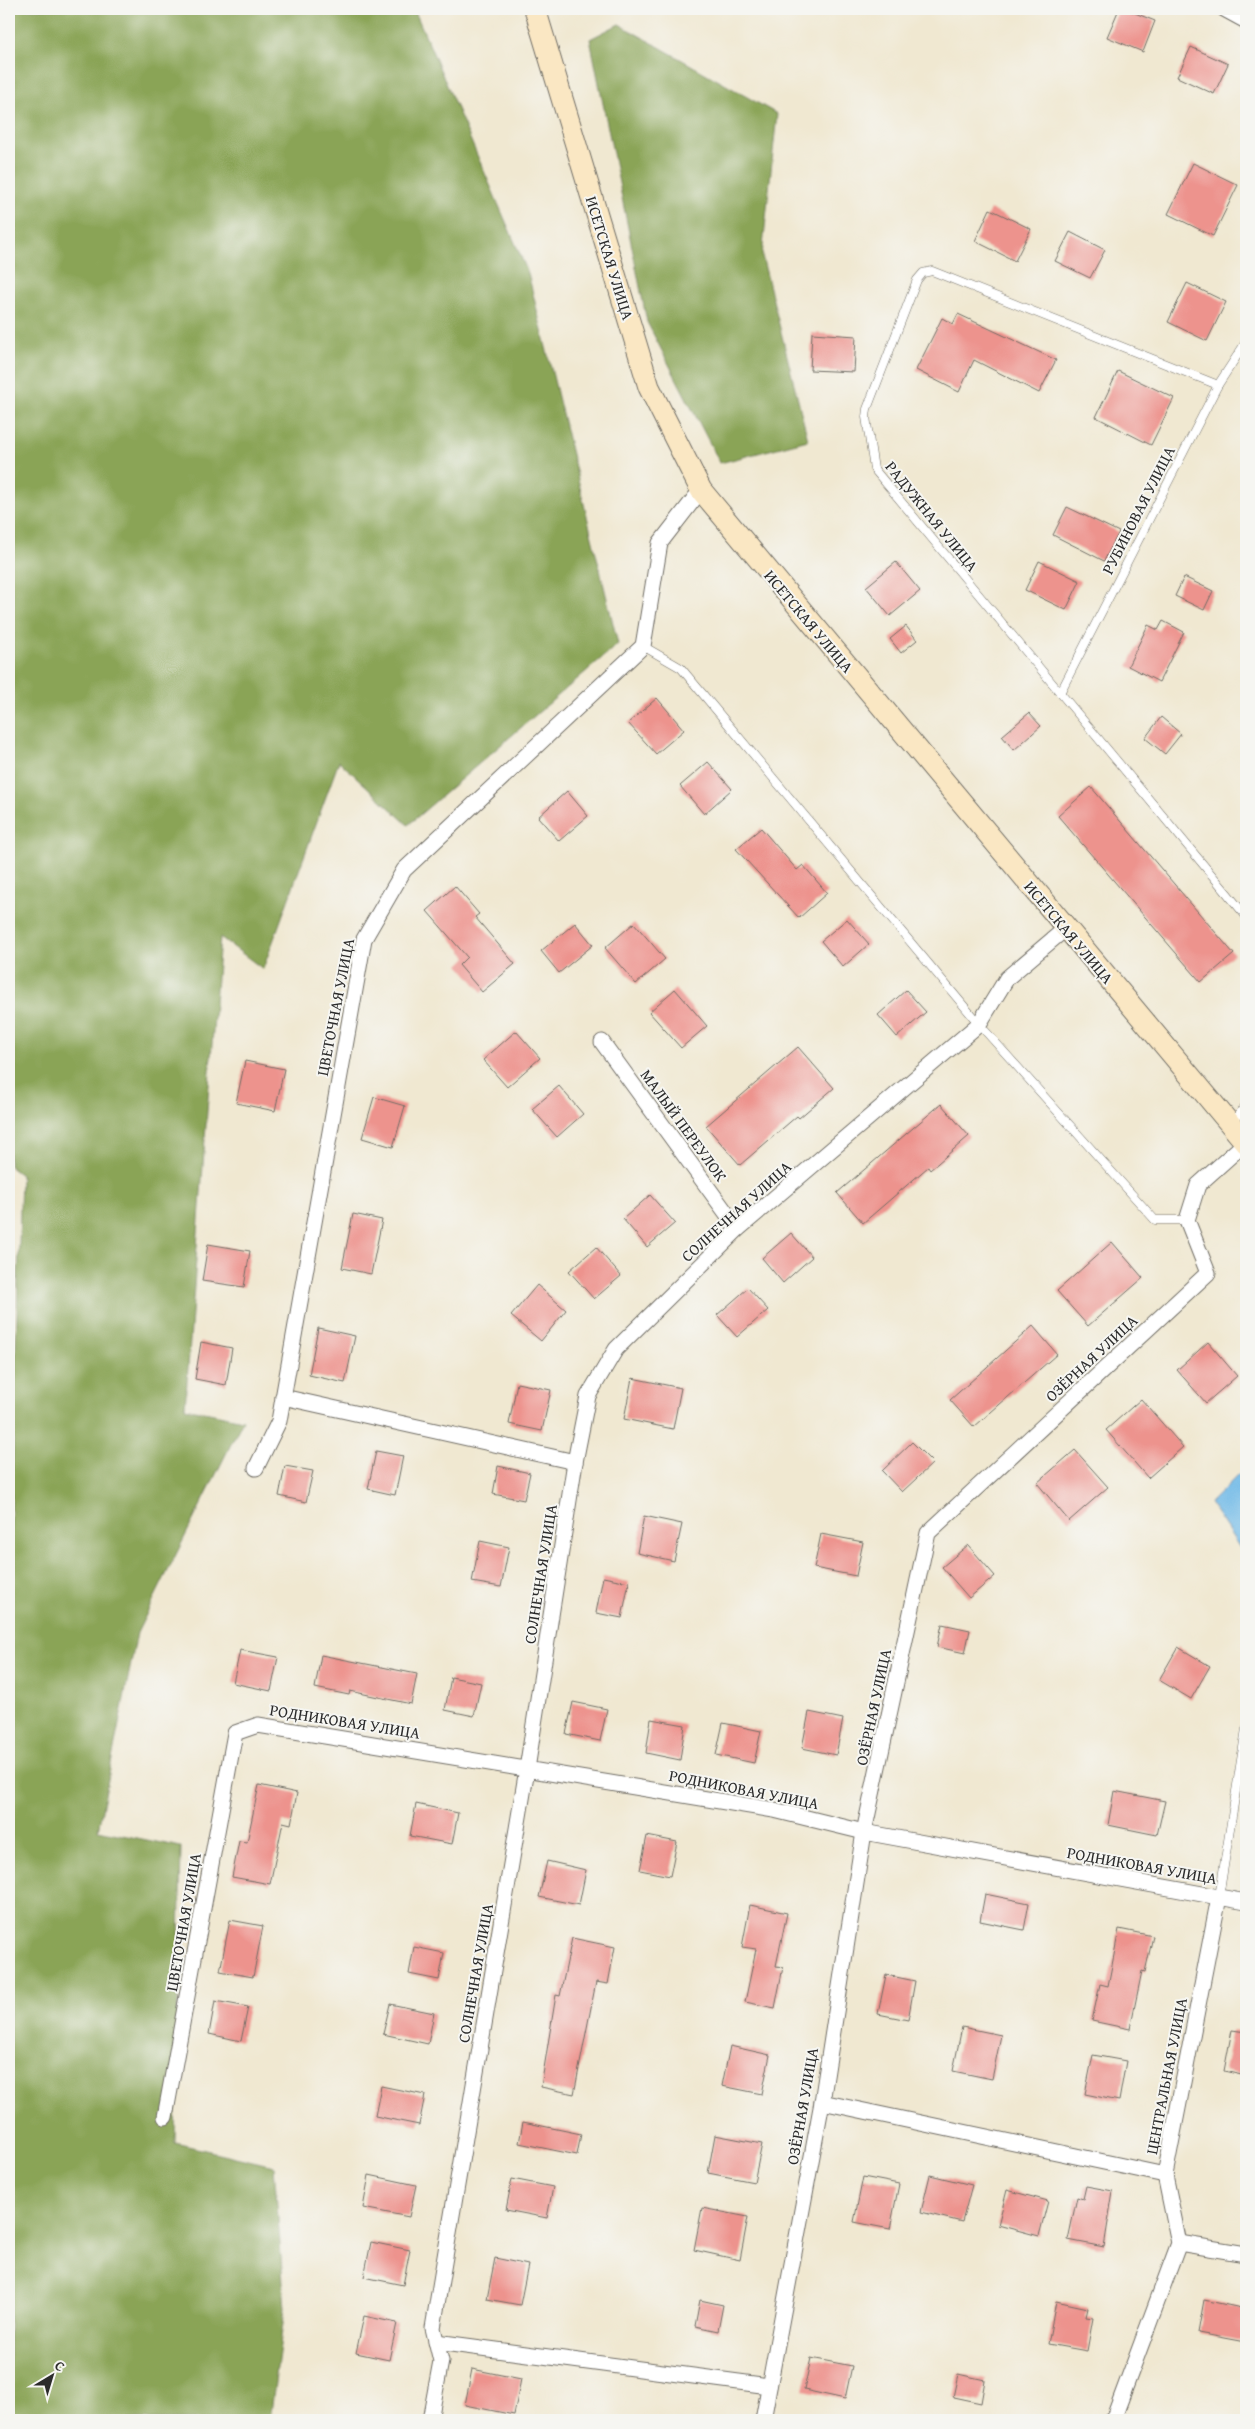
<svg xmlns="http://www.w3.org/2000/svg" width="1255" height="2429" font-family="'Gentium Book Plus',serif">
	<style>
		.forest { fill: #8aa456; stroke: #5a6840 }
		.water { fill: #6fb9e7; stroke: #4d7289 }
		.building { fill: #ed938d }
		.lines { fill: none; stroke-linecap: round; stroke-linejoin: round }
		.lane-casing { stroke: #706d65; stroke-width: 9 }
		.street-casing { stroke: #706d65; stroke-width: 17 }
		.secondary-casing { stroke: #706d65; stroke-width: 23 }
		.lane { stroke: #fff; stroke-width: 8 }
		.street { stroke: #fff; stroke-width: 15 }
		.secondary { stroke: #fae7c3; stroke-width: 21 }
		.labels { text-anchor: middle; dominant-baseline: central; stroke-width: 4; stroke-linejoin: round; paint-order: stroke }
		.street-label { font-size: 16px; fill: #2b2b2b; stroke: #f6f6f2 }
	</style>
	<rect width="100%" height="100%" fill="#f6f6f2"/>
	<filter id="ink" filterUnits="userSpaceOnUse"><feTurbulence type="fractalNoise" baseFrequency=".02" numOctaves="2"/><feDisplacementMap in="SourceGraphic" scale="10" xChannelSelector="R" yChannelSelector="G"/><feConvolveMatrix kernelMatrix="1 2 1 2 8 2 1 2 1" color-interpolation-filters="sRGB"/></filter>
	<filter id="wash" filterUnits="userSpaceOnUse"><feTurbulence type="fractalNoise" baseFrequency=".0096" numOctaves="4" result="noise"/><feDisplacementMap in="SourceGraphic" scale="20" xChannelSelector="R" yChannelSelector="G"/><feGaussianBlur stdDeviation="1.12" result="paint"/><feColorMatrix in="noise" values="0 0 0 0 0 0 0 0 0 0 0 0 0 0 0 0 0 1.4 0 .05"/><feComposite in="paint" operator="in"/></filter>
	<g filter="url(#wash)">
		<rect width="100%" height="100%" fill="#f0e8d1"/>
		<!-- forest -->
		<g class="forest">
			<polygon points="9,9 414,9 528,273 618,644 408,825 339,761 263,969 220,937 185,1408 243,1420 137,1633 98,1830 181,1847 175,2143 274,2166 285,2308 270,2420 9,2420 9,1585 21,1175 9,1166"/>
			<polygon points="619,24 777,114 762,256 808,440 720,463 647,322 590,39"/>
		</g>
		<!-- water -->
		<polygon class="water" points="1246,1467 1246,1557 1210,1503"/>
		<g id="blocks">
			<!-- building -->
			<g class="building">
				<polygon points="1119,9 1125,9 1155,21 1143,52 1107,37"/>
				<polygon points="1191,47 1228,64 1214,94 1177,77"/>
				<polygon points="1193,163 1238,185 1213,236 1168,214"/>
				<polygon points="990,209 1031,229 1015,261 975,241"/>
				<polygon points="1070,232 1105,250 1090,278 1055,261"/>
				<polygon points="1187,283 1226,302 1207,341 1168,322"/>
				<polygon points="958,314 1056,360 1039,393 974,360 959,392 916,370 942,318 953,324"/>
				<polygon points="812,333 856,336 854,372 810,370"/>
				<polygon points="1118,371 1174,398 1151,445 1096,417"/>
				<polygon points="1067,507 1119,532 1104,561 1053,535"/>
				<polygon points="1039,561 1080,581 1066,610 1025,590"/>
				<polygon points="896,562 920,591 890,616 866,587"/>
				<polygon points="1184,577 1213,591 1204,610 1175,596"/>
				<polygon points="1163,621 1184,632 1159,682 1128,666 1148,625 1158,630"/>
				<polygon points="906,626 917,640 901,653 890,639"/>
				<polygon points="657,698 684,730 656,754 628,723"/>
				<polygon points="1029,713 1041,726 1014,750 1002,736"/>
				<polygon points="1161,717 1181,734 1165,754 1145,738"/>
				<polygon points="708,762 732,789 704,814 680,786"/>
				<polygon points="1091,787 1234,954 1201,982 1058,816"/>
				<polygon points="567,791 588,816 559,841 538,817"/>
				<polygon points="761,828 797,870 803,865 827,893 799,918 736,849"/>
				<polygon points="455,886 479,914 475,917 515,964 482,992 459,965 467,957 427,911"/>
				<polygon points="847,919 869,944 843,967 821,941"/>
				<polygon points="575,923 593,945 559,973 541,951"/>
				<polygon points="634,923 665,959 636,984 605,948"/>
				<polygon points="675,989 707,1026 681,1048 649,1012"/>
				<polygon points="906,990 926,1012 897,1037 878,1015"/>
				<polygon points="516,1031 540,1058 507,1087 483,1060"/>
				<polygon points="798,1047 834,1088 799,1118 797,1116 740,1165 706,1126"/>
				<polygon points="245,1061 284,1069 275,1111 236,1103"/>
				<polygon points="559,1086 583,1114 557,1137 532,1109"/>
				<polygon points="374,1097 405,1106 393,1147 362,1138"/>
				<polygon points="941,1104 969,1136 930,1170 928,1167 863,1223 837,1193"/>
				<polygon points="650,1195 675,1223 647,1247 623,1219"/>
				<polygon points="353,1214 382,1220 371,1274 342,1268"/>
				<polygon points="791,1233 812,1257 783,1283 762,1258"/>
				<polygon points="1112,1242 1143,1278 1088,1326 1057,1291"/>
				<polygon points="208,1244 250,1251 244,1287 202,1281"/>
				<polygon points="596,1247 621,1276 594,1299 569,1271"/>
				<polygon points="537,1285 566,1310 541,1341 511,1316"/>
				<polygon points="748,1288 768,1310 737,1337 717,1315"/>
				<polygon points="1033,1326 1057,1354 974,1427 950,1400"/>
				<polygon points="318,1328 355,1336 345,1383 309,1375"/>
				<polygon points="201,1342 232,1348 226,1385 195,1379"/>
				<polygon points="1208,1342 1237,1376 1206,1403 1177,1370"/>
				<polygon points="632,1378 681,1388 673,1429 624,1419"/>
				<polygon points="517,1383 551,1390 542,1431 509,1424"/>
				<polygon points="1141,1399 1183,1447 1148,1478 1106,1430"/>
				<polygon points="912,1442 933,1463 902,1492 882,1471"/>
				<polygon points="1075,1450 1108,1487 1069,1521 1037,1483"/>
				<polygon points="376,1451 403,1456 395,1495 368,1489"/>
				<polygon points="285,1466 313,1471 306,1502 279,1496"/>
				<polygon points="498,1466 530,1473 524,1500 493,1494"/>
				<polygon points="644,1516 682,1524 674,1561 637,1553"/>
				<polygon points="821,1534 863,1542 856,1576 814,1568"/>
				<polygon points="480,1541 509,1547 501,1587 472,1582"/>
				<polygon points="968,1545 995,1576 969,1598 942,1567"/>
				<polygon points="603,1577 629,1582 622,1618 596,1613"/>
				<polygon points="942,1624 970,1630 965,1653 937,1647"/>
				<polygon points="1178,1647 1210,1666 1191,1699 1159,1680"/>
				<polygon points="240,1650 278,1657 271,1691 233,1683"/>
				<polygon points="321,1655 417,1674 411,1704 350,1691 349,1695 315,1688"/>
				<polygon points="451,1677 481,1683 474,1716 445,1710"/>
				<polygon points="573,1702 607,1709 600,1741 566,1734"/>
				<polygon points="809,1712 843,1719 836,1755 802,1748"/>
				<polygon points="651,1719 685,1725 680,1760 646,1753"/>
				<polygon points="723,1723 761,1731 754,1763 716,1755"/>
				<polygon points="259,1785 297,1793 291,1824 283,1822 270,1884 232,1877 239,1841 247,1842"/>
				<polygon points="1114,1791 1165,1801 1157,1835 1108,1825"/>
				<polygon points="416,1804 458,1813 452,1844 410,1836"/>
				<polygon points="647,1836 677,1842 670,1876 640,1870"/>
				<polygon points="547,1861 586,1870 579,1905 539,1897"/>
				<polygon points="985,1894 1029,1903 1024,1930 980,1921"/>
				<polygon points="750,1905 787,1913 776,1966 783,1967 775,2008 745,2002 756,1949 742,1947"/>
				<polygon points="230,1920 263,1926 253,1977 220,1971"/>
				<polygon points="1119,1929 1153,1936 1145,1972 1142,1971 1130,2029 1092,2021 1100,1984 1108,1986"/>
				<polygon points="572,1938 615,1947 608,1984 596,1982 574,2094 541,2087 556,1995 560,1996"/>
				<polygon points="414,1947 444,1953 439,1980 409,1974"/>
				<polygon points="886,1975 915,1981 908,2020 878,2014"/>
				<polygon points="215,2001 248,2007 241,2041 209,2034"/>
				<polygon points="390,2004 434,2013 428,2044 383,2034"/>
				<polygon points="962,2027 1001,2035 992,2079 953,2071"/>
				<polygon points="1232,2030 1246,2032 1246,2076 1224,2071"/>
				<polygon points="730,2046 770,2055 762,2094 722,2086"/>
				<polygon points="1093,2055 1126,2061 1119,2101 1085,2094"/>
				<polygon points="381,2086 425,2095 419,2125 375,2116"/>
				<polygon points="523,2122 581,2134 577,2155 519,2143"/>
				<polygon points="715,2135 762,2144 754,2182 708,2173"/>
				<polygon points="369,2175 416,2185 409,2217 363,2208"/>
				<polygon points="930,2175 972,2185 962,2222 921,2212"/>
				<polygon points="863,2177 899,2184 890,2229 854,2222"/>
				<polygon points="512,2179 553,2187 547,2218 506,2210"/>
				<polygon points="1086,2186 1113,2191 1104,2247 1068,2240 1077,2197 1083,2199"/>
				<polygon points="1007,2190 1048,2201 1039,2236 998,2225"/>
				<polygon points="702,2208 748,2217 740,2260 694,2250"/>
				<polygon points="371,2242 410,2250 403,2285 364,2277"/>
				<polygon points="495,2258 528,2265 520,2305 487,2299"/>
				<polygon points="700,2300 723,2305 718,2331 695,2326"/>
				<polygon points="1204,2300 1246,2309 1246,2342 1198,2333"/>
				<polygon points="1056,2301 1088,2308 1086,2317 1093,2318 1087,2351 1048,2344"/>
				<polygon points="364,2316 397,2323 389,2360 356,2353"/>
				<polygon points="811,2358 852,2366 845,2399 804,2390"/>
				<polygon points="472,2369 521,2379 514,2415 465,2405"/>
				<polygon points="958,2374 985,2380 981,2403 953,2397"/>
			</g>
		</g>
	</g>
	<g filter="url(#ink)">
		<use href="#blocks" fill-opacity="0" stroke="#706d65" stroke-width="1"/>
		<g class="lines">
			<defs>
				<g id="lane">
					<polyline points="1218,385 932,271 923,273 917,280 867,409 866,417 874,469 1246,916"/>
					<polyline points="643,646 681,668 979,1024 1155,1220 1187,1220"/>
					<polyline points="1060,693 1218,385 1246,342"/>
					<polyline points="1232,1123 1246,1105"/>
					<polyline points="1219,1897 1246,1729"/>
				</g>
				<g id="street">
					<polyline points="1224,9 1246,21"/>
					<polyline points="602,1042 738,1229"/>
					<polyline points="283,1397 575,1462"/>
					<polyline points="256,1468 279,1421 364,939 404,870 643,646 660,543 701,490"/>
					<polyline points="822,2102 1165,2175"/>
					<polyline points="165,2117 235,1733 258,1725 774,1810 864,1832 1246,1902"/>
					<polyline points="1179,2243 1246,2254"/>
					<polyline points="436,2342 769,2386"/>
					<polyline points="430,2420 441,2361 433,2328 527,1769 575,1462 588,1396 616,1349 738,1229 979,1024 1007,978 1065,929"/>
					<polyline points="763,2420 822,2102 864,1832 928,1533 1208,1273 1187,1220 1198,1185 1246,1142"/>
					<polyline points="1113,2420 1179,2243 1165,2175 1219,1897"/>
				</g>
				<polyline id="secondary" points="535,9 649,387 701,490 1246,1143"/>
			</defs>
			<!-- lane casing -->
			<use href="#lane" class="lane-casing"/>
			<!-- street casing -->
			<use href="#street" class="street-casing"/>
			<!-- secondary casing -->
			<use href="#secondary" class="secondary-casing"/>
			<!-- lane -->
			<use href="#lane" class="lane"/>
			<!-- street -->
			<use href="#street" class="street"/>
			<!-- secondary -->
			<use href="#secondary" class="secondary"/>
		</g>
	</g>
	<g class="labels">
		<!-- street labels -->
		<g class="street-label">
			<text transform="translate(610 258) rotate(73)">ИСЕТСКАЯ УЛИЦА</text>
			<text transform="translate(1138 510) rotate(-63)">РУБИНОВАЯ УЛИЦА</text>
			<text transform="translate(932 516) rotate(51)">РАДУЖНАЯ УЛИЦА</text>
			<text transform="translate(809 621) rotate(50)">ИСЕТСКАЯ УЛИЦА</text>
			<text transform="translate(1069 932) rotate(50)">ИСЕТСКАЯ УЛИЦА</text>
			<text transform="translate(335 1007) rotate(-79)">ЦВЕТОЧНАЯ УЛИЦА</text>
			<text transform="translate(684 1125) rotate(54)">МАЛЫЙ ПЕРЕУЛОК</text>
			<text transform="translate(736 1211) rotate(-42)">СОЛНЕЧНАЯ УЛИЦА</text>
			<text transform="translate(1091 1358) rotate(-43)">ОЗЁРНАЯ УЛИЦА</text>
			<text transform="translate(540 1574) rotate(-81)">СОЛНЕЧНАЯ УЛИЦА</text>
			<text transform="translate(873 1707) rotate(-78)">ОЗЁРНАЯ УЛИЦА</text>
			<text transform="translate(345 1721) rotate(9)">РОДНИКОВАЯ УЛИЦА</text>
			<text transform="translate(744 1789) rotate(11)">РОДНИКОВАЯ УЛИЦА</text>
			<text transform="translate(1142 1865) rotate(10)">РОДНИКОВАЯ УЛИЦА</text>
			<text transform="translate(183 1922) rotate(-80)">ЦВЕТОЧНАЯ УЛИЦА</text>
			<text transform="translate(475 1973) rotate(-80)">СОЛНЕЧНАЯ УЛИЦА</text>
			<text transform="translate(1166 2076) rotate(-79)">ЦЕНТРАЛЬНАЯ УЛИЦА</text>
			<text transform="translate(802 2106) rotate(-80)">ОЗЁРНАЯ УЛИЦА</text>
		</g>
	</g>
	<!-- margin -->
	<rect width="1255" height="2429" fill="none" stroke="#f6f6f2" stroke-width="30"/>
	<!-- north arrow -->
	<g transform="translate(52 2376) rotate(38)" stroke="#f6f6f2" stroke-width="4" paint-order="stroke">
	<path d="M0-4L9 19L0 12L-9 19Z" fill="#2b2b2b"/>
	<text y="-8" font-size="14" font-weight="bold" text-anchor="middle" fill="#2b2b2b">С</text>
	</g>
</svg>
